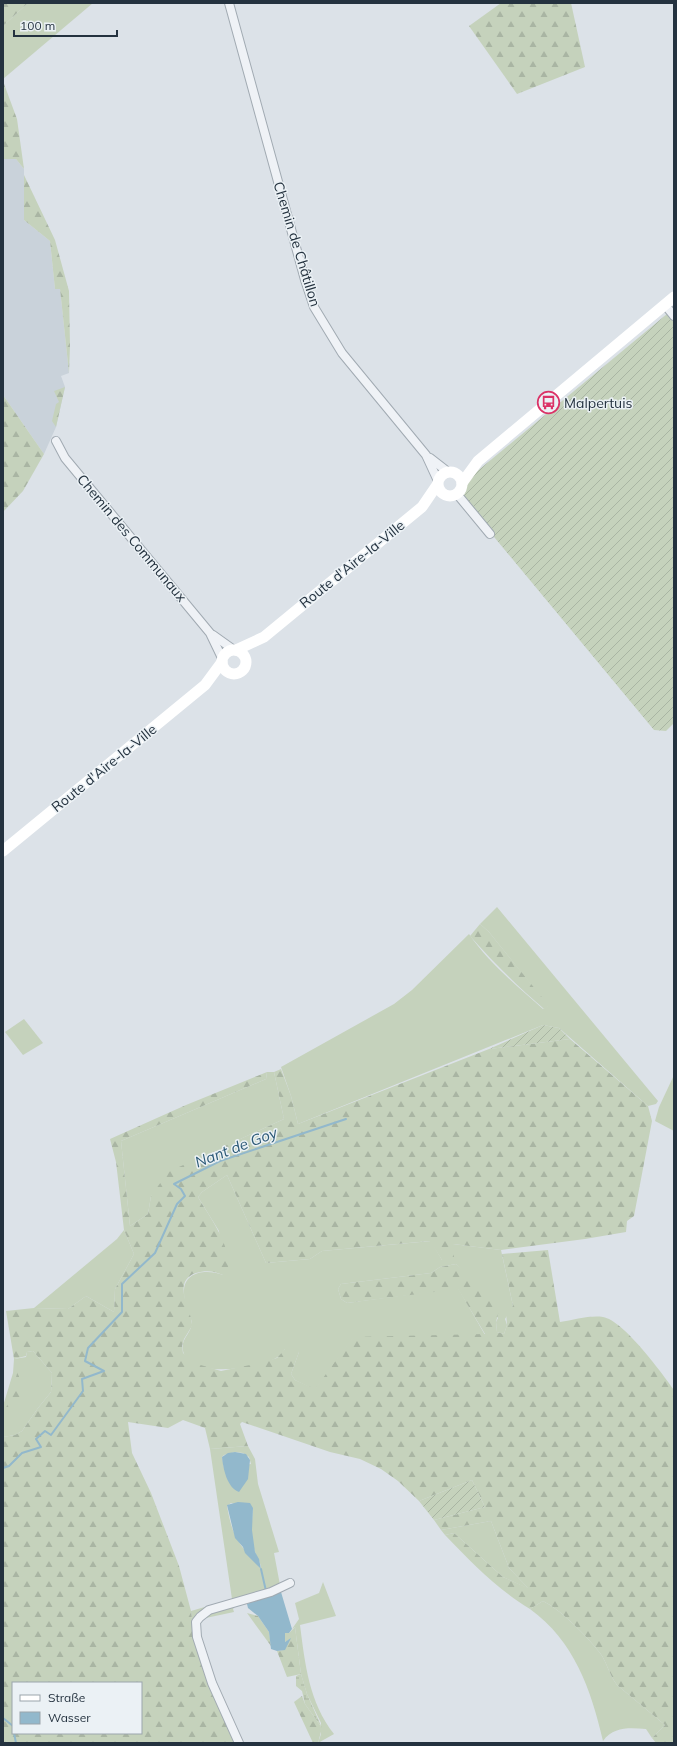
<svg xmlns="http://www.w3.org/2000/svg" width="677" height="1746" font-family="Mulish,sans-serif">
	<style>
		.built { fill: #c9d2da }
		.grass { fill: #c5d2bc; fill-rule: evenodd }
		.forest { fill: url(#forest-firs); fill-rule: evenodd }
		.wetland { fill: url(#wetland-marsh) }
		.garden { fill: url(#garden-furrows) }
		.water { fill: #92b8cc }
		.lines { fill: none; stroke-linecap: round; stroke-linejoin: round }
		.stream { stroke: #92b8cc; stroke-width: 2 }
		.street-casing { stroke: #a1aab2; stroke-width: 10 }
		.street { stroke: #eff2f6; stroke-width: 8 }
		.secondary { stroke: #fff; stroke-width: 11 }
		.labels { text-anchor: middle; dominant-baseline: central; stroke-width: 3; stroke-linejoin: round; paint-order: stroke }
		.street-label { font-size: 14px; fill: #24323f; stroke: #ebf1f5 }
		.poi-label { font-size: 14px; fill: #24323f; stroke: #ebf1f5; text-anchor: start }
		.water-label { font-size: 15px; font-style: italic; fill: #2b5976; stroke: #ebf1f5 }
	</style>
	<defs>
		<pattern id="forest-firs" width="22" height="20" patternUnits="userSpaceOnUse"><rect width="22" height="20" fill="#c5d2bc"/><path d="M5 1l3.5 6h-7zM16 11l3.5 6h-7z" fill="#a9b5a3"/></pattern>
		<pattern id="wetland-marsh" width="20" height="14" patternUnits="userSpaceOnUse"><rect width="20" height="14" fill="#c5d2bc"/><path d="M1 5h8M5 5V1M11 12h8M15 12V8" fill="none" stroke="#a9b5a3"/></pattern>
		<pattern id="garden-furrows" width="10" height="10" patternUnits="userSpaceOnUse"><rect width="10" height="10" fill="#c5d2bc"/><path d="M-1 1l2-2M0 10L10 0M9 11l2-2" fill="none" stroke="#a9b5a3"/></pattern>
	</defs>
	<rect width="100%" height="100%" fill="#dce2e8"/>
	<!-- built -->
	<polygon class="built" points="3,159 16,159 24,169 24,220 50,241 55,289 60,289 69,373 61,376 65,387 56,427 44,454 3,395"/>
	<!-- grass -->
	<g class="grass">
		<polygon points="28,3 93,3 3,79 3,26"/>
		<path d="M497,907L658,1101L656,1104L648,1106L559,1028L543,1025L298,1124L291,1096L281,1067L394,1004L412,990L469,934C489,963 517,986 543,1009L548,1006L489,932L480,924Z"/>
		<polygon points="24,1019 43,1043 23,1055 5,1032"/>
		<polygon points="267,1072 274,1072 284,1119 236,1141 151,1196 148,1214 130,1226 121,1141 266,1079"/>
		<polygon points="674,1075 674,1131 655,1121 659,1107"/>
		<path d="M227,1175L266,1263L310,1259L322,1251L431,1241L442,1260L453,1244L501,1250L513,1306L505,1319L507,1325L504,1334L497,1332L496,1322L498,1318L469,1279L456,1264L440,1267L431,1273L341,1284L338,1289L341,1299L347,1303L458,1288L485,1335L353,1338L315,1390L295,1380L291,1374L299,1352L285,1349C283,1352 280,1356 276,1358C258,1368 190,1380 183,1351C180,1339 192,1333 192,1322C189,1313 184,1303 184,1293C183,1270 208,1269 223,1275L219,1231L198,1197L202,1192Z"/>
		<polygon points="124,1230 134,1254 115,1289 114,1312 86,1296 68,1309 34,1308 117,1239"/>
		<polygon points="33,1351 52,1373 51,1392 38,1408 22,1431 15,1435 3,1437 3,1406 13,1373 14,1359 26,1357 27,1352"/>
		<path d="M248,1446L255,1459L258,1484L279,1552L274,1553L280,1585L259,1600L236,1605L233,1609L234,1612L201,1619L194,1634L191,1611L232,1599L210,1449ZM235,1452L243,1453L249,1457L251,1464L224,1468L222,1457L224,1455ZM231,1503L253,1508C252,1522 250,1539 255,1552C257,1558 261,1562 261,1569C240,1544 233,1541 227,1506Z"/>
		<polygon points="491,1521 509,1568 529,1589 503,1577 454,1533 445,1535 441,1530"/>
		<path d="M323,1582L336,1616L300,1625C305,1664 309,1702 334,1734L318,1743L321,1734V1723L307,1694L301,1674L295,1627L292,1629L299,1619L295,1603L319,1593Z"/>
		<path d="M543,1601C561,1610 587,1636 600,1653C607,1662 609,1675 617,1685L665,1725L652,1738L646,1729C630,1728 614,1726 603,1741C591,1689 574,1641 530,1609Z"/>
	</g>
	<!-- forest -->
	<g class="forest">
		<polygon points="3,3 28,3 3,26"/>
		<polygon points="501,3 571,3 585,67 517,94 469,26"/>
		<polygon points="3,81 17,119 24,169 16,159 3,159"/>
		<polygon points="24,175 55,240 69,291 70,346 69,373 60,289 55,289 50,241 24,220"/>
		<polygon points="65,387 56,427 52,421 56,404 59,402 54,391"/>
		<polygon points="3,395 44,454 23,491 3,512"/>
		<path d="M480,924L489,932L549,1006L544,1009C517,986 493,962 470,936Z"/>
		<path d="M570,1039L648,1106L652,1121L634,1216L627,1221L626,1232L585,1239L501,1250L453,1244L454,1258L442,1260L430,1241L322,1251L310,1259L266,1263L227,1175L202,1192L198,1197C209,1216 235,1250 227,1273L223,1275C214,1271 206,1270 196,1273C170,1282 193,1311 192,1326L184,1339L182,1346L183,1353L194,1363L221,1371L260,1363L277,1358L285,1349L291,1347L296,1348L299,1352L291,1374L295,1380L315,1389L353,1337L485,1334L458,1289L347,1303L341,1299L338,1289L341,1284L431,1273L440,1267L456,1264L488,1295L499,1310L496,1322L497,1332L504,1334L507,1325L506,1313L513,1306L502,1254L548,1250L560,1322C574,1320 590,1315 603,1317C623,1320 662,1373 674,1390V1743H656L652,1738L665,1725L617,1685C609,1675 607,1662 600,1653C587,1636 561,1610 543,1601L530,1609C497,1589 472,1563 445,1535L454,1533L503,1577L528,1588L509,1568L491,1521L441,1530L434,1520L485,1507L472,1480L419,1501L398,1481L381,1469L360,1459L330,1452L242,1422L240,1424L248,1446L210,1449L205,1428L183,1420L168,1428L128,1422L132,1453L151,1493L179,1566L191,1611L194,1634L236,1743H3V1437L15,1435L22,1431L38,1408L51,1392L52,1373L33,1351L27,1352L26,1356L14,1359L6,1311L34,1308L68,1309L86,1296L114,1312L115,1289L134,1254L124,1230L116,1162L110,1139L186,1105L267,1072L266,1079L121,1141L130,1226L148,1214L151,1196L168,1172L284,1119L274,1072L281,1069L291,1096L298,1124L489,1049ZM13,1683H141V1733H13Z"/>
		<path d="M18,1370L22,1396C17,1403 10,1406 4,1412L10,1399Z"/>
		<polygon points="247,1613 258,1616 269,1632 271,1646"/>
		<polygon points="295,1627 301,1674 287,1677 277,1651 283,1650 289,1640 285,1642 284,1640 285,1633 289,1633"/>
		<polygon points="302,1696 305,1704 322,1728 318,1743 313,1743 294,1702"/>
	</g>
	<!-- wetland -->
	<polygon class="wetland" points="301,1674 307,1694 322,1728 305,1704 302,1691 296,1686 296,1676"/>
	<!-- garden -->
	<g class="garden">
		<polygon points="667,314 674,319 674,723 666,731 654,730 466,503 464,495 469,478"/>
		<polygon points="543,1025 559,1028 570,1039 489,1049"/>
		<polygon points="472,1480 485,1507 434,1520 419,1501"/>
	</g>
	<!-- water -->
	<g class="water">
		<path d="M235,1452L246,1454L250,1460L248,1479L239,1492C227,1488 223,1468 222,1457L228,1453Z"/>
		<polygon points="238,1502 250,1503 253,1508 252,1530 255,1552 259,1559 261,1569 245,1553 243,1547 235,1538 227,1505"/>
		<polygon points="281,1592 292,1629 289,1633 285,1633 285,1642 291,1638 285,1650 277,1651 271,1649 269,1632 258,1616 248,1608 247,1604 260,1598"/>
	</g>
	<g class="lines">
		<!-- stream -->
		<g class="stream">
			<polyline points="3,1468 9,1466 22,1453 41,1447 36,1439 45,1431 51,1435 83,1391 82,1379 104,1371 85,1361 88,1348 122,1312 122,1284 155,1253 177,1204 185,1196 181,1189 174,1184 220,1161 346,1119"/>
			<polyline points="261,1569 266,1591"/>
			<polyline points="3,1718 13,1726"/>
			<polyline points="14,1733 16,1743"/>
		</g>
		<defs>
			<g id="street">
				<polyline points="229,3 305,280 314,307 342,353 426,455 438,481"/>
				<polyline points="665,305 674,316"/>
				<polyline points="56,441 65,458 210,633 222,658"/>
				<polyline points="430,458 448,472"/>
				<polyline points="457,494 490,534"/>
				<polyline points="213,635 234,650"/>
				<polyline points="239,1743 212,1683 197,1637 196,1622 200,1617 209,1610 271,1592 290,1583"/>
			</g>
		</defs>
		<!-- street casing -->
		<use href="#street" class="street-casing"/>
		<!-- street -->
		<use href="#street" class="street"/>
		<!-- secondary -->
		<g class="secondary">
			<circle cx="450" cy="484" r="12"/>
			<polyline points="462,483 478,461 674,297"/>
			<circle cx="234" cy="662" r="12"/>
			<polyline points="236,650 264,637 422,507 437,485"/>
			<polyline points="3,851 205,685 222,662"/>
		</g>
	</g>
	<!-- icons -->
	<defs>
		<symbol id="bus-ring" viewBox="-11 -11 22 22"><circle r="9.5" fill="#ebf1f5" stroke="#db3267" stroke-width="1.5"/><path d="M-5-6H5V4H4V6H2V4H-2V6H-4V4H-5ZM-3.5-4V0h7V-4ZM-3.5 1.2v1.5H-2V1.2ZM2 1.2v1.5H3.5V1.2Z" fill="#db3267"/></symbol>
	</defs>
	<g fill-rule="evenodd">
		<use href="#bus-ring" x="536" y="390" width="25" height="25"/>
	</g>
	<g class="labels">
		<!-- street labels -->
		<g class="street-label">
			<text transform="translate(297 244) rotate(73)">Chemin de Châtillon</text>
			<text transform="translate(132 538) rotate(50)">Chemin des Communaux</text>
			<text transform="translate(352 564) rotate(-39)">Route d'Aire-la-Ville</text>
			<text transform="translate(104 768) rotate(-39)">Route d'Aire-la-Ville</text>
		</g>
		<!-- poi labels -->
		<g class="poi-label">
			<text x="564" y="403">Malpertuis</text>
		</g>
		<!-- water labels -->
		<g class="water-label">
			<text transform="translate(236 1147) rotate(-21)">Nant de Goy</text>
		</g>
	</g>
	<!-- border -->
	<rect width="677" height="1746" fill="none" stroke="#24323f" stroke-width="8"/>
	<!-- legend -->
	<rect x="12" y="1682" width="130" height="52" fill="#ebf1f5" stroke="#9ba5ac"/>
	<rect x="20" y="1695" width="20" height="6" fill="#ffffff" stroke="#9ba5ac"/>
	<text x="48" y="1702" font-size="12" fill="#24323f">Straße</text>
	<rect x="20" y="1712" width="20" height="12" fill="#92b8cc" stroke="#9ba5ac"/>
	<text x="48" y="1722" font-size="12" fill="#24323f">Wasser</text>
	<!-- scale -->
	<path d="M14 30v6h103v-6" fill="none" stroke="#24323f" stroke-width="2"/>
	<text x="20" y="30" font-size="12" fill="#24323f" stroke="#ebf1f5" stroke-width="3" paint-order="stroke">100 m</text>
</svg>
